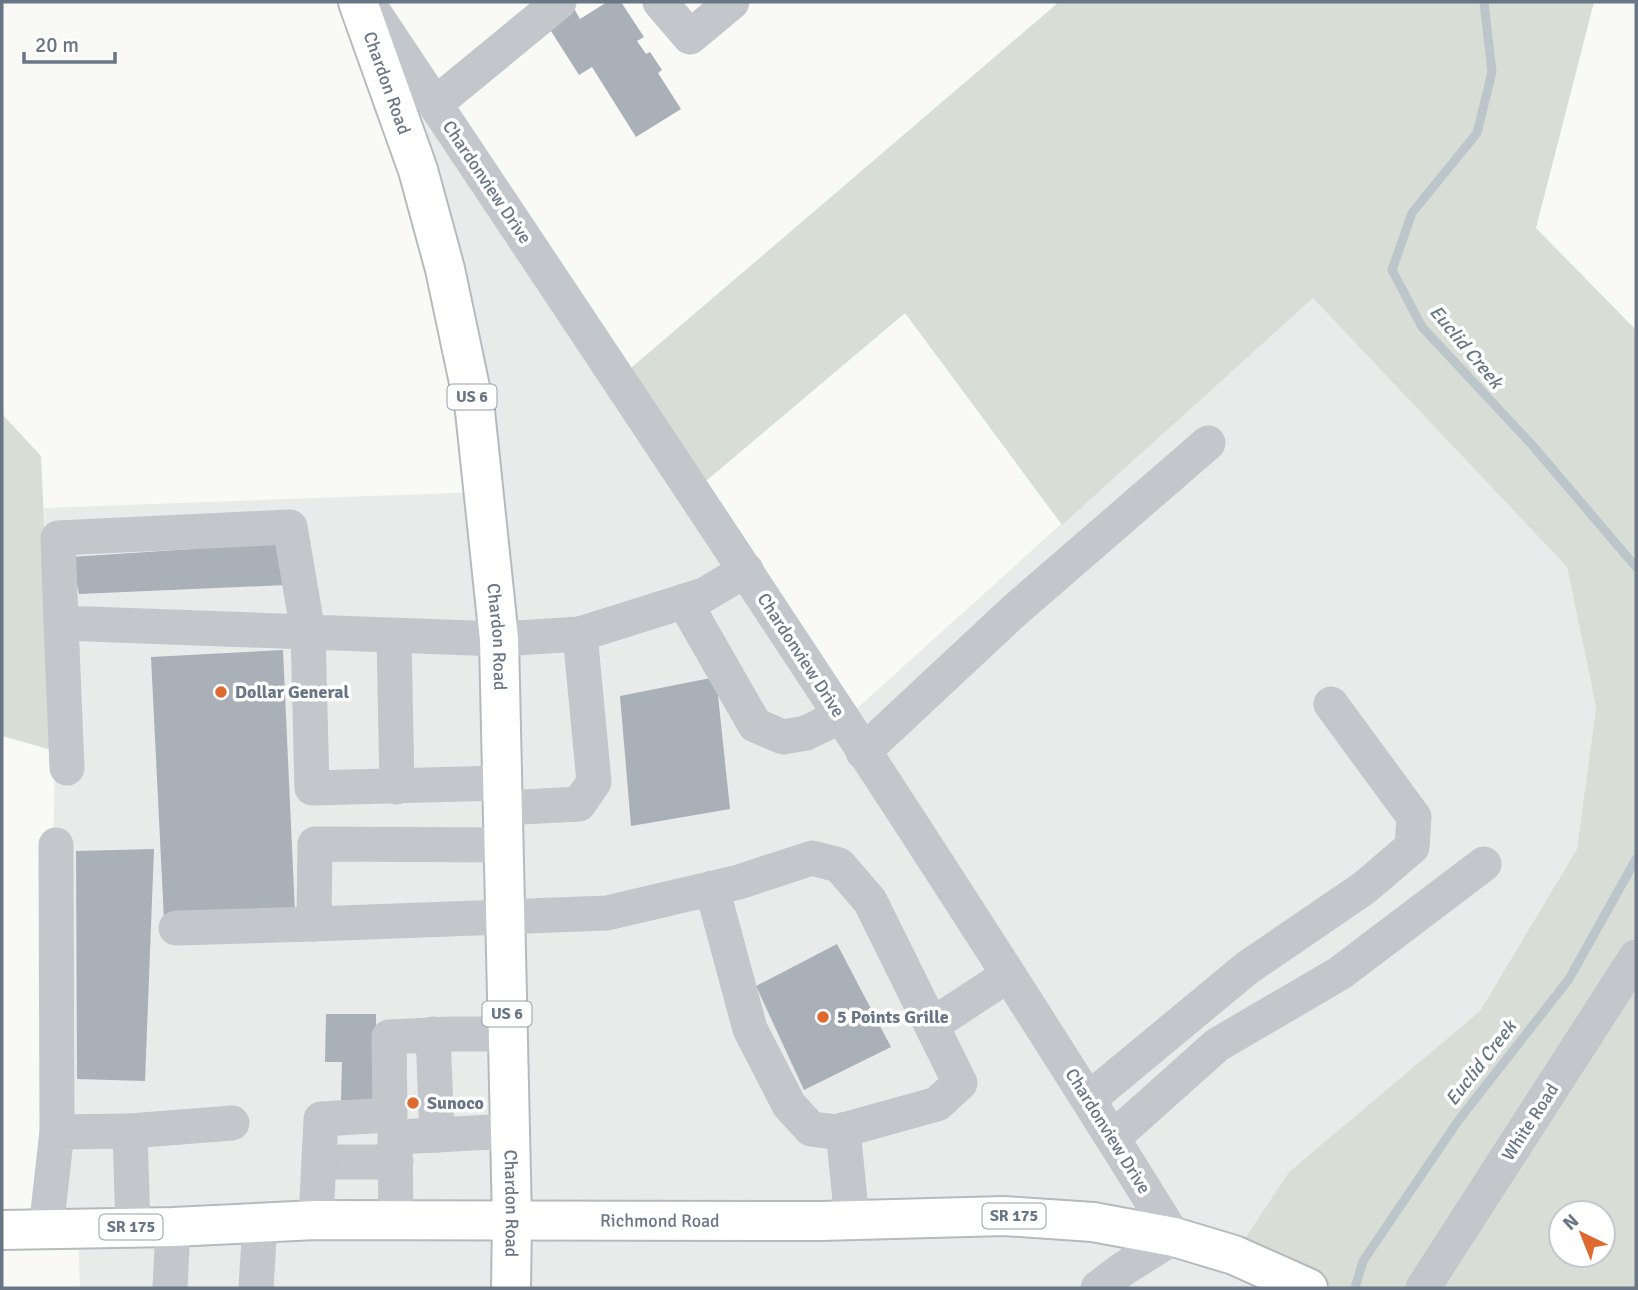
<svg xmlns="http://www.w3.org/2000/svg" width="1638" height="1290" font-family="Signika,sans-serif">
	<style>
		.built { fill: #e9ebea }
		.green { fill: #d8ded6; fill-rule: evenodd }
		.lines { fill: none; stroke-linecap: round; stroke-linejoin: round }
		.stream { stroke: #bcc5ca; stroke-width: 9 }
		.building { fill: #a9b0b7 }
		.major-casing { stroke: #b6babe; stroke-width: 42 }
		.minor { stroke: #c3c6ca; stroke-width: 35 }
		.major { stroke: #fff; stroke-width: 38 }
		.poi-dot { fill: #de6a32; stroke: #fff; stroke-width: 2.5 }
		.labels { text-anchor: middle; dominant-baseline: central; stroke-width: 7; stroke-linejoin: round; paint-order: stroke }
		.shield { fill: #fff; stroke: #969faa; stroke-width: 2 }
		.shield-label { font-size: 16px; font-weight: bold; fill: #697686 }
		.street-label { font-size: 18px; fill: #697686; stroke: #fff }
		.poi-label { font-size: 18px; font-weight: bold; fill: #697686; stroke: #fff; text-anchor: start }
		.water-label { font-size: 19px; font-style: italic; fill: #657782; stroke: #fff }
	</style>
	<rect width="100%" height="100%" fill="#f9f9f6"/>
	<!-- built -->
	<polygon class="built" points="358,2 844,720 1313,297 1567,567 1596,707 1577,849 1480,1011 1289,1173 1235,1255 1270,1288 80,1288 78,1228 46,1229 55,751 44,508 483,492"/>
	<!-- green -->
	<g class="green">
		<path d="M1059,2H1594L1536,228L1636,330V1288H1270L1234,1255L1289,1172L1480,1011L1577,849L1596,707L1567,567L1313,298L1062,525L905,313L693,492L618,379ZM1561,1213H1603V1255H1561Z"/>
		<polygon points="2,414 41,456 55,751 2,736"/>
	</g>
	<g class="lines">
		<!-- stream -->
		<g class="stream">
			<polyline points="1484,2 1492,72 1477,133 1412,213 1392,270 1422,327 1533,446 1636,567"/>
			<polyline points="1355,1288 1363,1261 1458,1121 1569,979 1636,859"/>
		</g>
	</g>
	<!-- building -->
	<g class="building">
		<polygon points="607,2 621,2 644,37 637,41 646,54 650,52 662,70 658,73 681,109 636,137 592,67 579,75 544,20 571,3 580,19"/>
		<polygon points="284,543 286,585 79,594 71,557"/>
		<polygon points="283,650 295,913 164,920 151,657"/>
		<polygon points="716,677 730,809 631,826 620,696"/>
		<polygon points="154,849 145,1081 77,1079 76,851"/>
		<polygon points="837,944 891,1047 804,1090 756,986"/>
		<polygon points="326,1014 376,1014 376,1100 341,1100 342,1062 325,1062"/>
	</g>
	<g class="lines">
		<defs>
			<g id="major">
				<path id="s1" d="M358,2L418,170L445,269L475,411L499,639L512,1220L511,1288"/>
				<path id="s2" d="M2,1230L173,1227L316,1220L821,1221L1004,1216L1093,1222L1174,1237L1234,1255L1308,1288"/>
			</g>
		</defs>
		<!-- major casing -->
		<use href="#major" class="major-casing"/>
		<!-- minor -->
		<g class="minor">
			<path d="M367,2C639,411 915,819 1174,1237L1123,1269L1098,1288"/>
			<polyline points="660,2 690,37 732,2"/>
			<polyline points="435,104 559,2"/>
			<polyline points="684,601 755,725 783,737 806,733 841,716"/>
			<polyline points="61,623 67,768"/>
			<polyline points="580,634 704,595 746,570"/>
			<polyline points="394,636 397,787"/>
			<polyline points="863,752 1014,611 1208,443"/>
			<polyline points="502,783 312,788 308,632 290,527 58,538 61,623 499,639 580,634 594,782 579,804 503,808"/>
			<polyline points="56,845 57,1132"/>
			<polyline points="504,845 315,844 314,924 607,913 739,882 812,858 839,865 870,901 960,1083 937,1104 836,1132 811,1129 789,1105 750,1029 712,888"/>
			<polyline points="176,928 314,924"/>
			<polyline points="932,1025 1008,975"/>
			<polyline points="1089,1099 1247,968 1364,888 1412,847 1414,817 1331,704"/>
			<polyline points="843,1130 852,1220"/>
			<polyline points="130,1131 232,1123"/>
			<polyline points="437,1135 510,1131"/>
			<polyline points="1113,1138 1217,1045 1340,973 1484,864"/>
			<polyline points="320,1162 396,1162"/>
			<polyline points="316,1220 321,1119 390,1115 389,1037 451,1034 508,1034"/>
			<polyline points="396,1220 395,1137 437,1135 433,1034"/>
			<polyline points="46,1229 57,1132 130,1131 133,1227"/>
			<polyline points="170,1288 173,1227"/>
			<polyline points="256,1288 260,1223"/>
			<polyline points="1423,1288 1636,957"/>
		</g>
		<!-- major -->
		<use href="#major" class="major"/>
	</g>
	<!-- markers -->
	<g class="poi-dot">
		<circle cx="221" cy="692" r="7"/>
		<circle cx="823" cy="1017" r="7"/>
		<circle cx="413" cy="1103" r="7"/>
	</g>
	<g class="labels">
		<!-- shield labels -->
		<g class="shield">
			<rect x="447.5" y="384.5" width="49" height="25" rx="5"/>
			<rect x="482.5" y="1001.5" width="49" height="25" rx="5"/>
			<rect x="982.5" y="1203.5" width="63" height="25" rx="5"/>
			<rect x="99.5" y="1214.5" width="63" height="25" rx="5"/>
		</g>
		<g class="shield-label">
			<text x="472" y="397">US 6</text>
			<text x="507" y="1014">US 6</text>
			<text x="1014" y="1216">SR 175</text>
			<text x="131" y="1227">SR 175</text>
		</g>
		<!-- street labels -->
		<g class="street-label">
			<text stroke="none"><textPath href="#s1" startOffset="86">Chardon Road</textPath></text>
			<text transform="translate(487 182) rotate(56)">Chardonview Drive</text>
			<text stroke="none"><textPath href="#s1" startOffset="653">Chardon Road</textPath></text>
			<text transform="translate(801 655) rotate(57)">Chardonview Drive</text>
			<text transform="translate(1530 1122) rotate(-57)">White Road</text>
			<text transform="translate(1108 1131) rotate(58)">Chardonview Drive</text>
			<text stroke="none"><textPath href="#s1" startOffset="1220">Chardon Road</textPath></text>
			<text stroke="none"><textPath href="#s2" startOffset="658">Richmond Road</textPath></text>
		</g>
		<!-- poi labels -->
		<g class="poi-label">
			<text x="235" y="692">Dollar General</text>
			<text x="837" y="1017">5 Points Grille</text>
			<text x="427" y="1103">Sunoco</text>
		</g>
		<!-- water labels -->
		<g class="water-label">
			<text transform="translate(1466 347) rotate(50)">Euclid Creek</text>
			<text transform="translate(1481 1063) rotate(-52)">Euclid Creek</text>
		</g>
	</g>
	<!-- border -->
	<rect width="1638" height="1290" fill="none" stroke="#697686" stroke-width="7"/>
	<!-- north arrow -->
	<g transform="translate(1582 1234) rotate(317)"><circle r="33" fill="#ffffff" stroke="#c3c8cf" stroke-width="2"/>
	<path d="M0-5L12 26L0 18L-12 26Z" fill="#de6a32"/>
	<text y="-10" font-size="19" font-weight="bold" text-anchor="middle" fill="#697686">N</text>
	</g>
	<!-- scale -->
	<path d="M24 52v10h91v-10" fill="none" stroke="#697686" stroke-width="3.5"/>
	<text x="35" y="52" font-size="21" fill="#697686" stroke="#ffffff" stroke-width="5" paint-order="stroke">20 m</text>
</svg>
